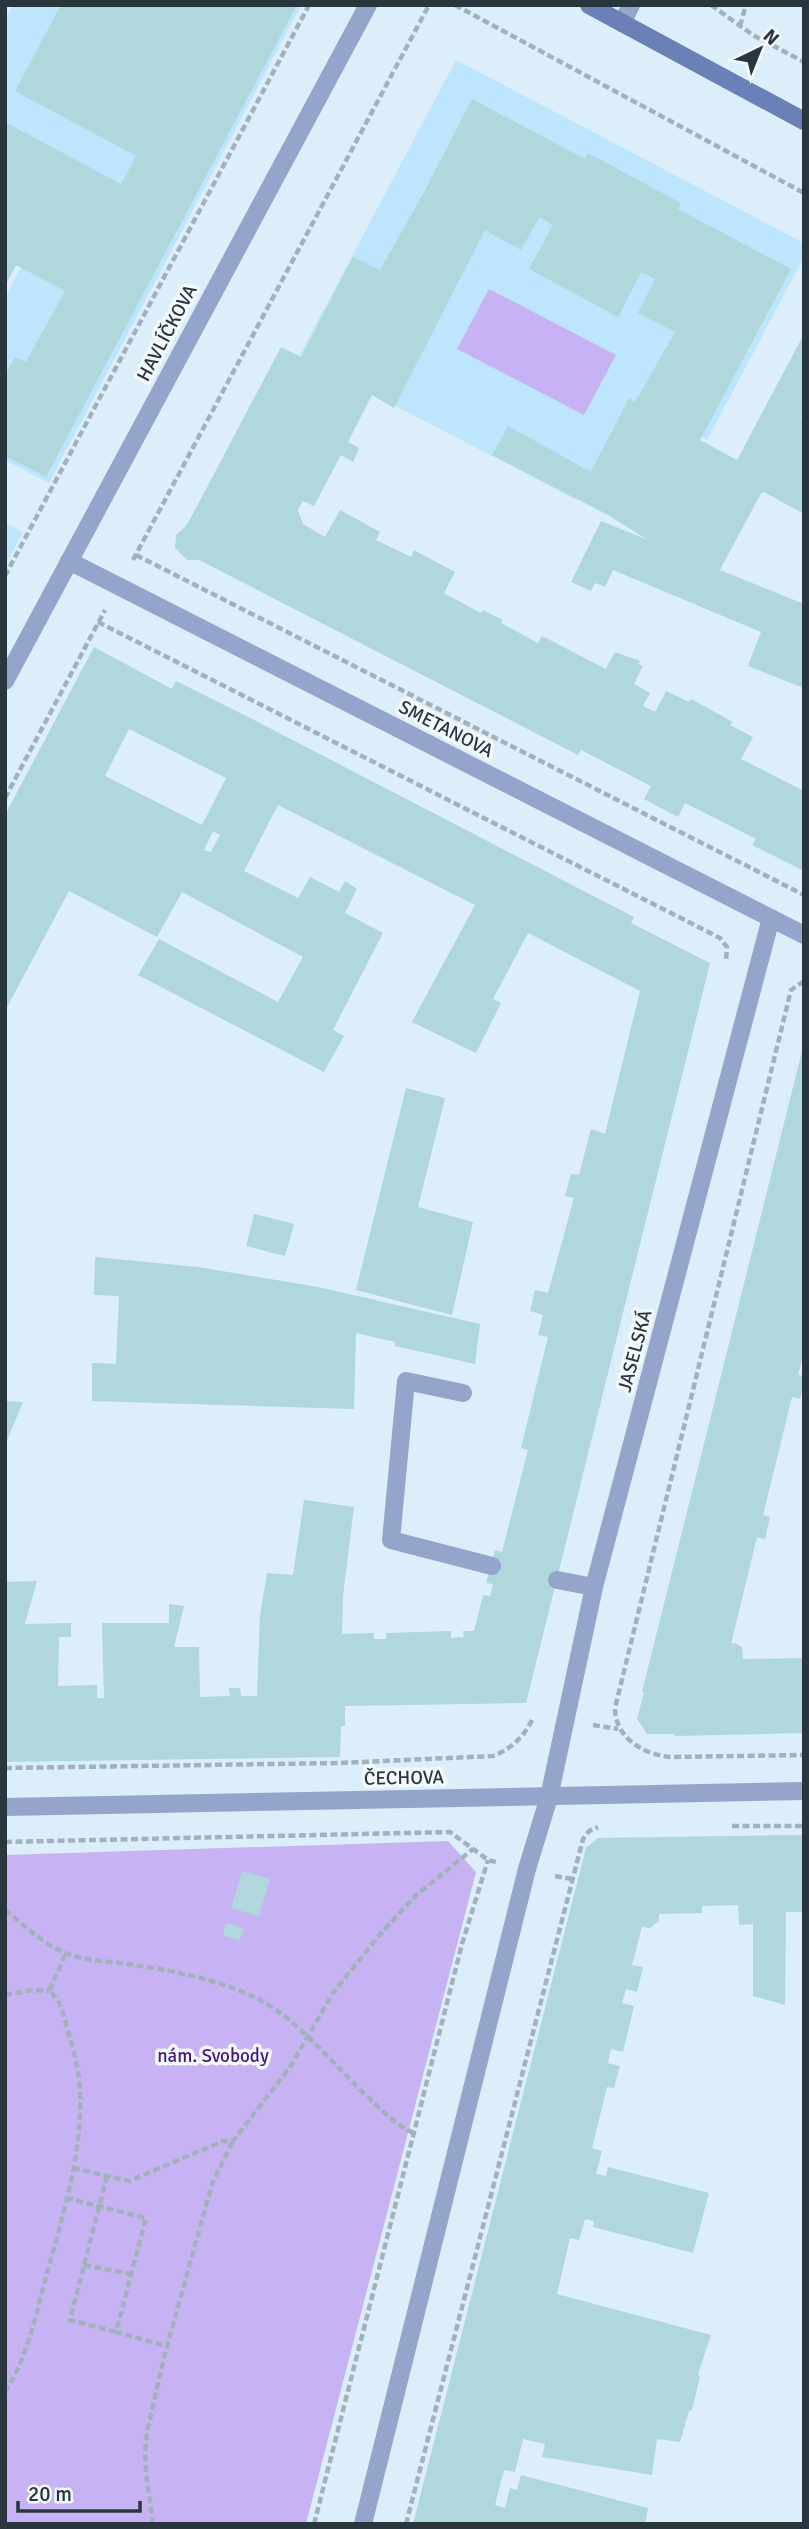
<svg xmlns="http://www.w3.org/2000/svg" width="809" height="2529" font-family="Signika,sans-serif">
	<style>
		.built { fill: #bee5fe }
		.green { fill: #c7b3f4 }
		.building { fill: #afd7dc; fill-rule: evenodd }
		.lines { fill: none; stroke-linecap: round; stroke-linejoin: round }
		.path { stroke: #a1b2bc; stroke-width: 4.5; stroke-dasharray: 7 3.5; stroke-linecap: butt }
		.lane { stroke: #94a4ca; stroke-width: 18 }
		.street { stroke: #94a4ca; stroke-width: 18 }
		.secondary { stroke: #6a81b7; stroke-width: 18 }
		.labels { text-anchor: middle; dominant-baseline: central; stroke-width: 7; stroke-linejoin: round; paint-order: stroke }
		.street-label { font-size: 19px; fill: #29363d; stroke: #f3f9fd }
		.park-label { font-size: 19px; fill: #46177e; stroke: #f3f9fd }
	</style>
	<rect width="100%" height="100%" fill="#dbeefa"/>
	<!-- built -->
	<g class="built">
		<polygon points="13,5 301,5 49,483 5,460 5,298 21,268 5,259 5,19"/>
		<polygon points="456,60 804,243 804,257 707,440 629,399 577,500 299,356"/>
		<polygon points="5,523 23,532 5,566"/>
	</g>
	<!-- green -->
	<g class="green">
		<polygon points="489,289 616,355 584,415 457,349"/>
		<polygon points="448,1841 476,1872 306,2524 5,2524 5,1855"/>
	</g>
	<!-- building -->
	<g class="building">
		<polygon points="61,5 297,5 46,477 5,456 5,375 15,357 26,362 65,291 16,265 5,286 5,122 121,184 136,156 15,91"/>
		<polygon points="472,99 585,159 588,153 681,203 678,209 791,269 700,440 737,460 804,334 804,413 801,417 804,421 804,514 764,492 761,493 720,570 804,604 804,681 801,687 748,666 761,632 613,570 605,587 595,583 591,591 571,582 601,521 648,540 608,515 492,455 508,426 591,472 629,398 635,402 675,332 638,313 655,279 641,272 618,317 529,269 553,225 539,217 521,250 485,230 394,408 372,395 348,442 359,448 353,462 341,455 314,506 303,501 298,510 303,524 325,537 340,510 380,532 376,540 411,557 414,550 455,572 444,593 481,613 483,610 503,620 501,623 536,642 538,643 542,636 606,669 615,652 640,661 638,664 643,666 634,684 650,693 643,706 655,712 666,691 689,702 691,699 733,722 730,725 753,737 741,759 804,791 804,871 752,845 756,839 685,803 678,817 644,799 651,786 581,750 578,755 199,560 187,560 175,548 176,535 187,525 281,347 301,357 353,257 380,270 423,194"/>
		<path d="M94,647L172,689L176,681L254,720L634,917L631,923L710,963L526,1703L345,1706V1726H341L340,1757L5,1762V1582L37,1581L25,1624L71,1623V1637H59L58,1686L97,1685V1698H104L102,1623H169V1604L184,1606L174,1647H199L200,1697L230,1696L229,1688H240L241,1696H257L260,1615L267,1573L293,1575L304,1500L354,1507L343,1596L342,1634L374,1633V1639H386V1633L451,1631V1638L464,1637L463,1631H474L483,1595L490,1596L493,1584L486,1583L495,1550L502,1552L528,1450L521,1448L548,1337L538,1335L543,1315L530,1311L535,1290L548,1293L574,1198L565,1196L571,1174L579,1175L591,1129L605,1134L640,991L528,933L493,999L501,1003L476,1053L412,1022L475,905L278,805L244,871L298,898L310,877L339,892L345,881L357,889L345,913L383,933L333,1030L344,1036L324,1072L138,975L159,939L278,1002L303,957L182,892L157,937L69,891L5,1011V815ZM129,729L226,778L202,825L105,776ZM213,831L220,835L211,852L204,850Z"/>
		<polygon points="803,1047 804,1352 798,1375 804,1376 804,1383 800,1399 792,1397 763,1515 770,1517 765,1539 757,1537 731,1644 735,1643 742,1647 743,1659 804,1658 804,1733 674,1736 674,1734 647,1734 637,1719 644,1693 642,1692"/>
		<polygon points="406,1088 445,1098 418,1207 473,1222 452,1315 356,1290"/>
		<polygon points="254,1214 294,1224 285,1256 246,1246"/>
		<polygon points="95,1257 198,1267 318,1287 480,1324 475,1364 395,1346 395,1342 356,1333 354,1409 92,1401 92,1363 116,1364 119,1296 94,1295"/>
		<polygon points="5,1401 23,1402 5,1445"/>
		<polygon points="804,1835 804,1912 786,1912 785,2005 753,1996 753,1924 739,1925 738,1905 702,1906 702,1913 659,1914 659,1921 650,1928 642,1927 632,1965 643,1967 637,1992 626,1989 622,2003 634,2006 623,2052 611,2049 608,2063 620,2066 614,2088 607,2087 592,2148 602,2151 596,2174 606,2176 608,2167 709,2193 693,2253 593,2227 594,2221 585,2219 579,2240 570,2238 557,2294 711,2335 698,2374 700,2377 692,2410 689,2411 680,2442 657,2439 652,2475 542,2457 545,2444 523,2439 515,2472 504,2470 495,2505 505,2508 510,2488 517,2490 521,2475 648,2508 645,2524 413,2524 586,1848 598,1838"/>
		<polygon points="242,1871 270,1879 259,1916 231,1908"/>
		<polygon points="226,1923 244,1928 240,1940 223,1936"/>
	</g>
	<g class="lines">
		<!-- path -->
		<g class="path">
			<polyline points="455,5 804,193"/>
			<polyline points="711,5 753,35 804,62"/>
			<polyline points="740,26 746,5"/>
			<polyline points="136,555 804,895"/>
			<polyline points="133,560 429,5"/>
			<polyline points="5,576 309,5"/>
			<polyline points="98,622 720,938 727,947 726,961"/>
			<polyline points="5,798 105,610"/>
			<path d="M804,981L791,990L615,1708C615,1738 644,1755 671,1757L804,1755"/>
			<polyline points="593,1725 618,1729"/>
			<path d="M5,1768L339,1763L493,1756C511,1749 525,1736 533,1718"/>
			<polyline points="732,1826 804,1826"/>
			<polyline points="5,1842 450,1832 488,1860 499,1863"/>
			<polyline points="555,1876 572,1879"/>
			<path d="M5,1910C24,1925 43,1944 66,1953C87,1962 112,1961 134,1965C176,1971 224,1981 262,2001C298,2020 340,2072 372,2101C384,2113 398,2126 414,2133"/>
			<polyline points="5,1995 33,1990 49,1991"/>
			<polyline points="73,2168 129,2181 223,2141 233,2141 290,2067 333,1993 377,1938 414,1897 473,1849"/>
			<polyline points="107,2176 70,2320 116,2332"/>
			<polyline points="66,2198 146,2218 116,2332 167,2346"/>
			<polyline points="84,2265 131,2274"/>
			<path d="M5,2392C28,2356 36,2314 47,2273C63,2215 83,2151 80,2090C79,2069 73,2048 67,2028C63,2014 61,2000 49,1991L66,1953"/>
			<polyline points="153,2524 146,2473 145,2451 147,2432 164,2357 212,2184 233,2141"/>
			<polyline points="314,2524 462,1944 488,1860"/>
			<polyline points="406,2524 583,1839 589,1831 598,1827"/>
		</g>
		<!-- lane -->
		<g class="lane">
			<polyline points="463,1393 406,1381 391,1540 492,1566"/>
			<polyline points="557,1580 594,1587"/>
		</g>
		<!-- street -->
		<g class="street">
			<polyline points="622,23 631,5"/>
			<polyline points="69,561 804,935"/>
			<polyline points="5,681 368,5"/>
			<polyline points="5,1807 804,1791"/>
			<polyline points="363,2524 527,1869 549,1797 594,1587 771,918"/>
		</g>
		<!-- secondary -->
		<polyline class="secondary" points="589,5 804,121"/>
	</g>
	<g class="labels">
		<!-- street labels -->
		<g class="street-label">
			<text transform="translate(167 333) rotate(-62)">HAVLÍČKOVA</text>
			<text transform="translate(446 729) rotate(27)">SMETANOVA</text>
			<text transform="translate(635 1351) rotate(-75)">JASELSKÁ</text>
			<text transform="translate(404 1778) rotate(-1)">ČECHOVA</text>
		</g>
		<!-- park labels -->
		<g class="park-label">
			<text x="213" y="2056">nám. Svobody</text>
		</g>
	</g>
	<!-- border -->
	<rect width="809" height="2529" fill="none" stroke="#29363d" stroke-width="14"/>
	<!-- north arrow -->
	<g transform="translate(760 49) rotate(43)" stroke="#f3f9fd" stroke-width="5" paint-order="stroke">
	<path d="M0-5L12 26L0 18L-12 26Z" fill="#29363d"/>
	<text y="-10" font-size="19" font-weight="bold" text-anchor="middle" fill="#29363d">N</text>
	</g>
	<!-- scale -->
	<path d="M18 2501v10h122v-10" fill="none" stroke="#29363d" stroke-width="3.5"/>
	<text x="28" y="2501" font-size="21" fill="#29363d" stroke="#f3f9fd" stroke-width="5" paint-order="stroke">20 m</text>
</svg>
